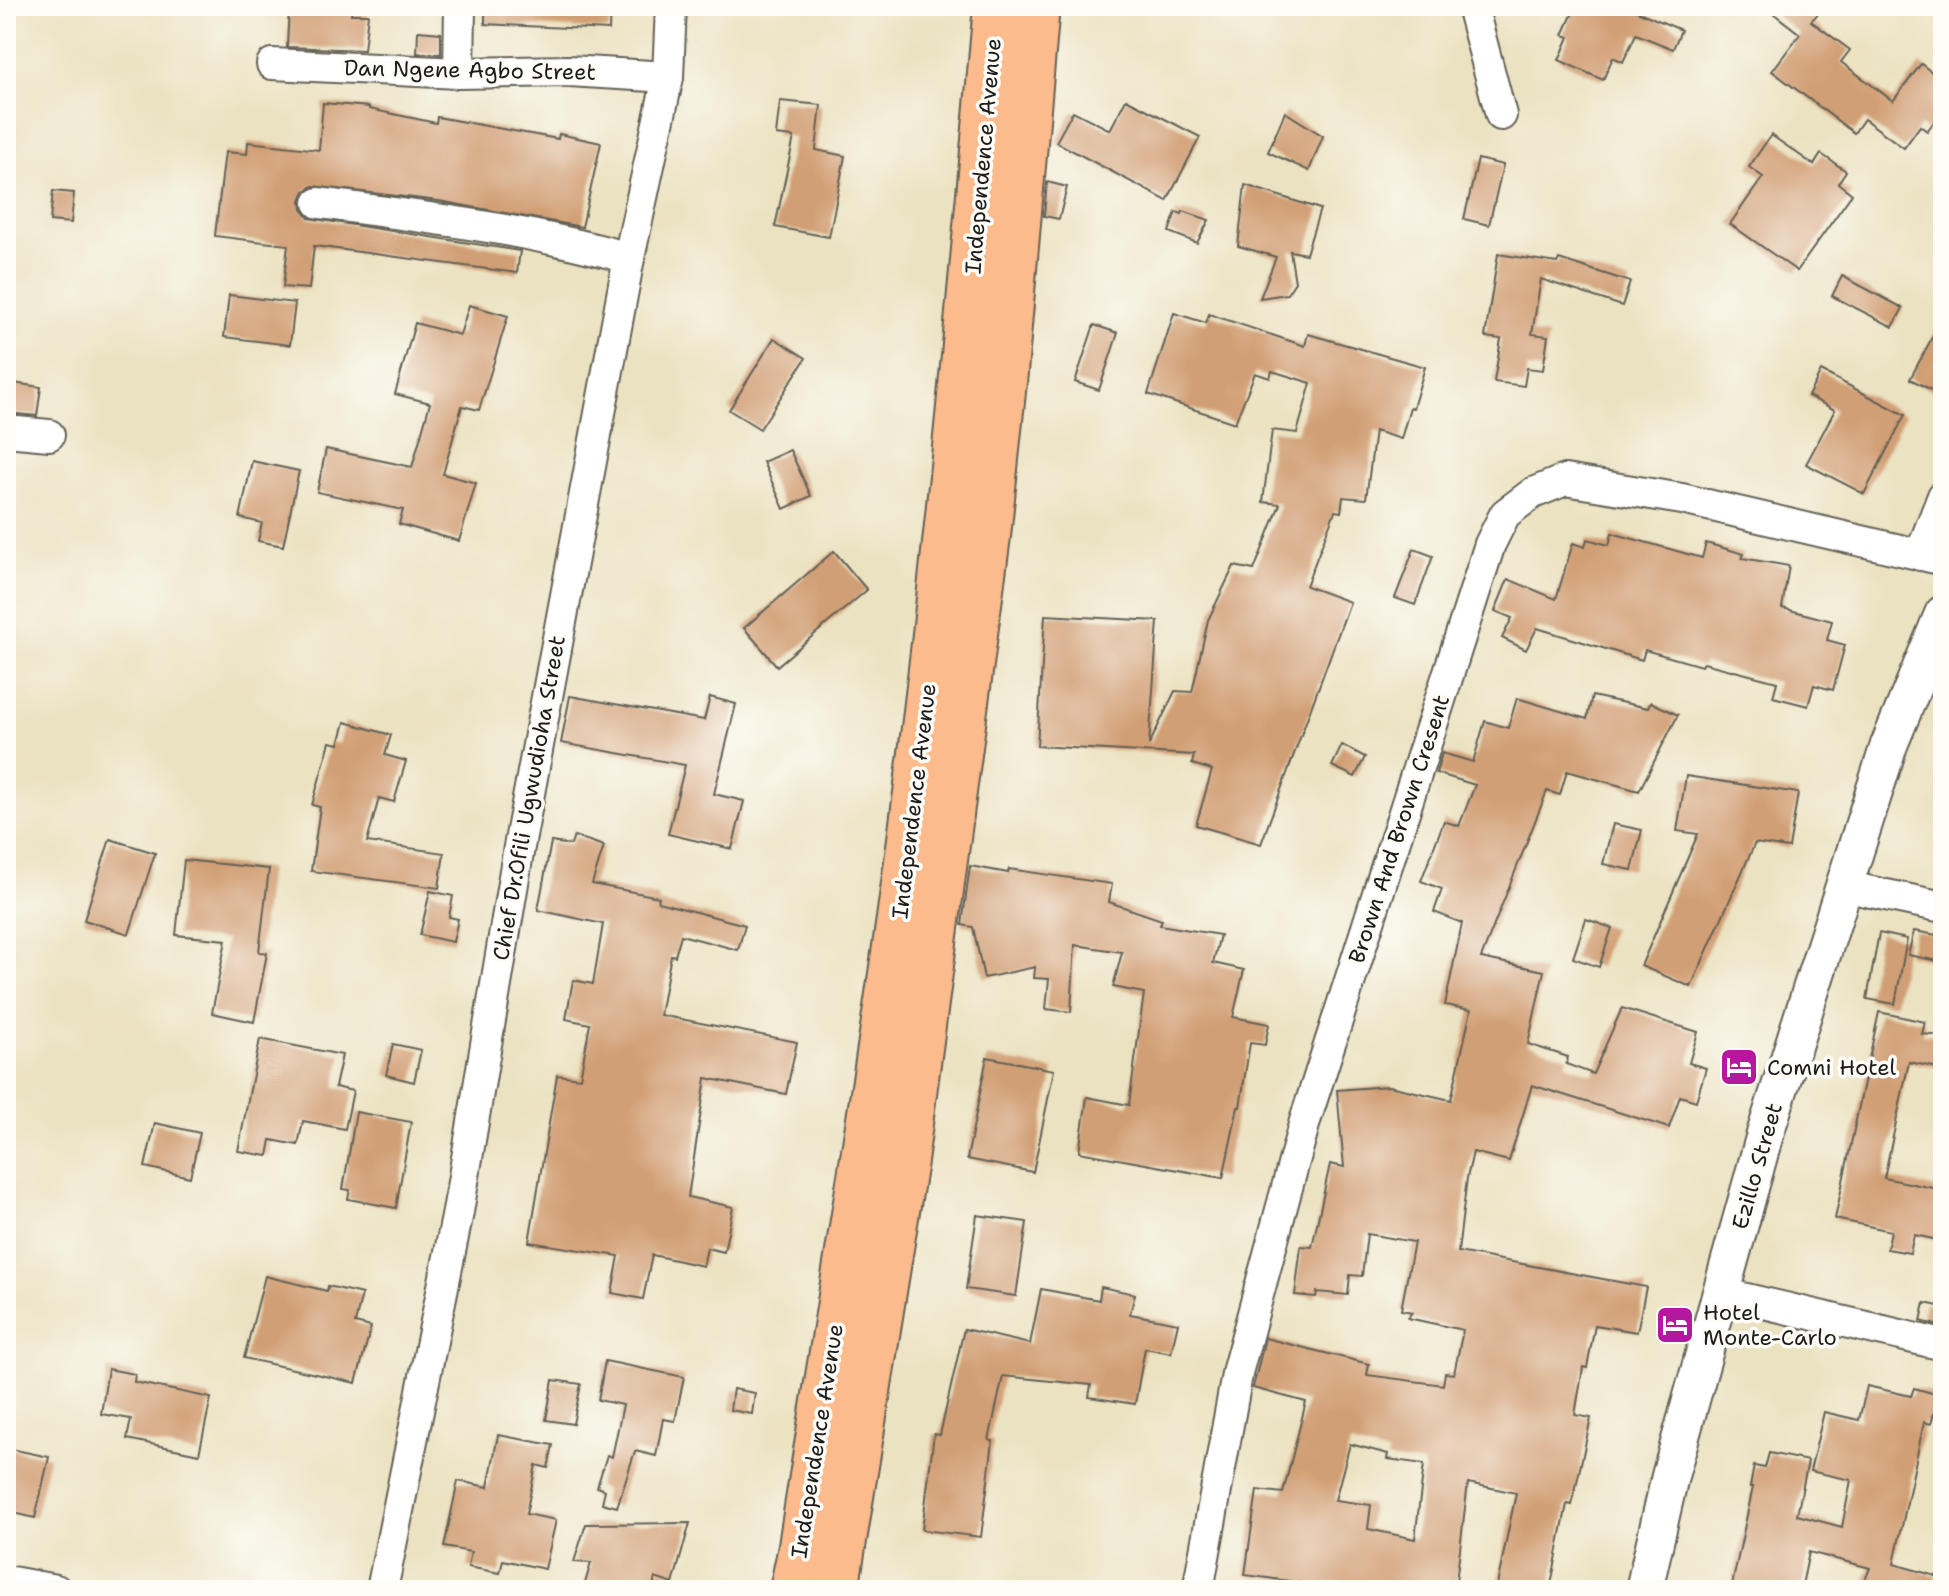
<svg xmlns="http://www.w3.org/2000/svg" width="1949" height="1596" font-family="'Shantell Sans',sans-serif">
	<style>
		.building { fill: #d19f74; fill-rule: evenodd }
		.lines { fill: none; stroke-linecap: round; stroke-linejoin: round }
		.minor-casing { stroke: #646156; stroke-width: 34 }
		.tertiary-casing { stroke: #646156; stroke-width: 40 }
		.primary-casing { stroke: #646156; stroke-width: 48 }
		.minor { stroke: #fff; stroke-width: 30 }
		.tertiary { stroke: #fff; stroke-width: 36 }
		.primary { stroke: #fbbb8c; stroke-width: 44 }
		.labels { text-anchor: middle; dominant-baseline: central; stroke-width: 7; stroke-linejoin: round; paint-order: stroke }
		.street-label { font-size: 22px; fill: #1c1c1c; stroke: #fdfcf7 }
		.poi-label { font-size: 22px; fill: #1c1c1c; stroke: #fdfcf7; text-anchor: start }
	</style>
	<rect width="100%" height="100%" fill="#fdfcf7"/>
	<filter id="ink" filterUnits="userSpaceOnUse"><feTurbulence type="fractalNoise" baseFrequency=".0125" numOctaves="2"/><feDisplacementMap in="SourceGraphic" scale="16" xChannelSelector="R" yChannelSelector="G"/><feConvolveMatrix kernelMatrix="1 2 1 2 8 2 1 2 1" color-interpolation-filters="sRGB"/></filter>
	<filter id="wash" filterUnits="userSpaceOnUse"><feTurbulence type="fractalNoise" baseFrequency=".006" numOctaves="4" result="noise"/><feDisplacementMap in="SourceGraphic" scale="32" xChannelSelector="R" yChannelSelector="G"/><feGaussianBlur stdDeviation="1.8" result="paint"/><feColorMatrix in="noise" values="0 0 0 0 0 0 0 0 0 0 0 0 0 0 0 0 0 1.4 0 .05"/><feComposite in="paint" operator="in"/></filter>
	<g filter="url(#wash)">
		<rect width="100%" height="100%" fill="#ebe2c1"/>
		<g id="blocks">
			<!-- building -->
			<g class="building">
				<polygon points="289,6 352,6 351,14 368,14 364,50 287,47"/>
				<polygon points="485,6 610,6 609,30 485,24"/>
				<polygon points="1576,6 1625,6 1681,30 1673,49 1636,34 1623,62 1613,57 1603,80 1559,60 1569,37 1563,35"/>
				<polygon points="1764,6 1825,6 1811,21 1850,50 1841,62 1893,101 1921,64 1943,81 1943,110 1927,131 1920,126 1904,148 1864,119 1854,133 1772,71 1800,34"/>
				<polygon points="418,31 441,33 441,54 417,53"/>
				<polygon points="1126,99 1200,137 1167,201 1056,142 1073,111 1110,130"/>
				<polygon points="780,101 821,105 816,150 845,156 829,237 775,227 794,137 776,135"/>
				<polygon points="323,103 369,107 369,109 436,123 437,117 558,139 559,134 601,143 582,227 439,201 313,186 305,191 301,200 302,209 309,218 520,251 517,273 314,246 309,289 283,287 288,245 215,236 225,152 247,154 248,142 319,150"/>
				<polygon points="1285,112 1323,136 1309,171 1268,152"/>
				<polygon points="1771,135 1814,165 1821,154 1846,171 1838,183 1852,194 1797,271 1730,224 1763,177 1749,167"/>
				<polygon points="1478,159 1503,165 1489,225 1464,219"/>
				<polygon points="1047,182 1067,187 1059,219 1044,216"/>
				<polygon points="1245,185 1320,209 1306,254 1290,251 1295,282 1287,294 1260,298 1276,257 1238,246"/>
				<polygon points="53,191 74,193 71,223 50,221"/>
				<polygon points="1183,211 1209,220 1197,243 1169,232 1176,212 1182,214"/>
				<polygon points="1498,254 1557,263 1559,259 1630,282 1622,306 1541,279 1532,334 1548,336 1543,370 1527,368 1524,386 1494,382 1501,339 1485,337"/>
				<polygon points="1842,276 1903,308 1893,327 1832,296"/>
				<polygon points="229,295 295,303 290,345 224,337"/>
				<polygon points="469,305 508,316 479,410 462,406 443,474 476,483 459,541 399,524 403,510 317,492 326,449 412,467 430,403 395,394 415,323 460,335"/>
				<polygon points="1174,313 1206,323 1209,314 1305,346 1308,334 1425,367 1413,408 1410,407 1401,439 1375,431 1366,499 1343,497 1341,512 1335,511 1306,586 1350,602 1261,844 1196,825 1212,770 1192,764 1194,755 1037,746 1045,615 1158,621 1149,745 1175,691 1192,692 1208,620 1234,566 1254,570 1280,504 1263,502 1272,430 1297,433 1311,383 1272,371 1270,378 1255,373 1235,423 1148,394"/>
				<polygon points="1943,317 1943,396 1910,379"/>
				<polygon points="1094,325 1118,333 1099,390 1075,382"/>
				<polygon points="774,338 806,358 760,429 729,410"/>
				<polygon points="1821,371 1905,415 1864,494 1806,464 1835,410 1808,396"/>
				<polygon points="6,382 41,387 37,416 6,413"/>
				<polygon points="790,450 811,496 784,509 763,462"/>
				<polygon points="252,461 299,471 283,546 258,541 262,523 240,518"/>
				<polygon points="1612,533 1702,558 1706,543 1744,554 1742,558 1789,566 1782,608 1832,621 1827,640 1845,645 1833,690 1814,685 1808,706 1773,697 1777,682 1704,663 1701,666 1645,650 1642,660 1537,628 1526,650 1502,638 1512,618 1495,611 1508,579 1556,599 1573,543 1585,547 1587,539 1609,545"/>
				<polygon points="1414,549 1433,556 1415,605 1395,598"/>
				<polygon points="834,551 867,590 777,666 744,628"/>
				<polygon points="570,696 704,720 710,697 736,704 714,794 744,801 732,849 668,834 685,765 561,743"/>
				<path d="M1592,696L1648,708L1651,702L1678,715L1639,791L1567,771L1560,795L1547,791L1481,958L1544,971L1528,1044L1568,1057L1566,1064L1593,1074L1622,1008L1698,1032L1689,1063L1706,1068L1696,1101L1680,1096L1669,1128L1532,1085L1509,1161L1473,1152L1467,1178L1458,1252L1646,1287L1637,1332L1595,1325L1587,1368L1583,1367L1575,1415L1591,1418L1572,1505L1567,1504L1550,1590H1496L1516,1493L1468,1483L1455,1590H1357L1245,1575L1257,1490L1283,1493L1306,1402L1253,1388L1265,1338L1369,1364L1367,1375L1443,1385L1445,1373L1454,1374L1463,1330L1408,1318L1412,1312L1401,1310L1414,1242L1367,1234L1362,1276L1350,1275L1348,1295L1317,1292L1316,1297L1295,1295L1301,1246L1312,1247L1330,1164L1344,1167L1337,1090L1389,1086L1451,1100L1471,1010L1445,1005L1462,923L1434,912L1442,889L1421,881L1444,821L1459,826L1475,785L1436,773L1442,753L1473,762L1485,721L1508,728L1517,698L1587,719ZM1350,1444L1388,1454L1387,1459L1424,1464L1415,1539L1368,1529L1371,1505L1335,1500Z"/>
				<polygon points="345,722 391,735 385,755 406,761 394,802 379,798 367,842 444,853 439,888 311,871 320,807 312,805 330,742 339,744"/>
				<polygon points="1342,745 1365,757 1355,777 1332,766"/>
				<polygon points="1686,776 1798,793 1789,848 1755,843 1691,987 1641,966 1698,834 1677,831"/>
				<polygon points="1613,824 1642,830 1632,870 1603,864"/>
				<polygon points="574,836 604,846 592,884 659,897 658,902 745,925 738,950 681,935 675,956 671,955 660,1015 797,1042 786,1094 706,1078 688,1197 733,1207 724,1252 707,1248 703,1266 652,1255 643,1299 612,1293 619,1256 529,1242 557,1075 580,1078 590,1024 566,1019 573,980 593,984 603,924 538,910 551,842 571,845"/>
				<polygon points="110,839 155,853 129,934 84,920"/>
				<polygon points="184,860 269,869 259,952 267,953 254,1022 212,1013 226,940 176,935"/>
				<polygon points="970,866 1008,873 1009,869 1112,884 1109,902 1162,920 1160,925 1220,935 1213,963 1244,970 1233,1017 1269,1024 1265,1045 1250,1043 1240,1107 1238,1107 1223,1178 1079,1152 1087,1097 1129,1105 1144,993 1113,987 1122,952 1075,945 1071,1012 1046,1009 1049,979 1034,978 1035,967 984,978 973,927 962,925"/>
				<polygon points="430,891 453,896 449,917 458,919 453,942 420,935"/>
				<polygon points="1586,919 1612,928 1599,967 1573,958"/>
				<polygon points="1914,931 1943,936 1943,962 1908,955"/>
				<polygon points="1879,933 1907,939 1895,1004 1867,999"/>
				<polygon points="1879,1012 1925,1022 1922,1034 1943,1036 1943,1069 1909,1062 1884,1178 1943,1190 1943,1241 1914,1235 1910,1253 1887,1249 1891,1231 1835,1219"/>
				<polygon points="260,1039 342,1055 335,1087 353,1091 345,1129 303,1121 298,1145 271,1140 268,1156 238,1151"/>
				<polygon points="393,1044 421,1050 414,1082 386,1075"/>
				<polygon points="987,1057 1054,1070 1033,1172 967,1159"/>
				<polygon points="356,1112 411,1122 396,1208 348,1199 350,1190 343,1189"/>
				<polygon points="155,1123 200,1133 190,1177 145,1167"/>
				<polygon points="977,1215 1027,1222 1016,1296 966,1289"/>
				<polygon points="265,1276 327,1291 328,1286 362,1294 355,1323 371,1327 356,1383 244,1358"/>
				<polygon points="1101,1287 1135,1294 1130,1314 1178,1323 1171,1353 1145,1348 1135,1404 1089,1397 1091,1385 1003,1376 989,1440 993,1441 981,1537 922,1530 934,1434 940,1435 964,1329 1030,1344 1041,1289 1099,1300"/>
				<polygon points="1925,1303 1943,1307 1943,1327 1921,1321"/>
				<polygon points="605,1361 684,1377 675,1421 663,1419 656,1456 635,1451 617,1507 602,1503 605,1490 597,1487 607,1455 612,1457 623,1405 598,1400"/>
				<polygon points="108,1369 135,1374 134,1382 211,1398 199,1454 127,1439 131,1419 101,1414"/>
				<polygon points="553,1380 581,1384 573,1424 546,1420"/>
				<polygon points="1867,1386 1911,1396 1914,1388 1939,1395 1931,1424 1924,1422 1894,1564 1943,1578 1943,1590 1861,1590 1870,1568 1809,1552 1801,1590 1731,1590 1753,1487 1750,1487 1754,1466 1765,1468 1769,1453 1808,1461 1797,1515 1842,1527 1851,1480 1810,1471 1824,1412 1859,1420"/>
				<polygon points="733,1389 755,1393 752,1414 730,1410"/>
				<polygon points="498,1435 553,1445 548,1468 536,1465 526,1514 556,1520 545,1569 503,1560 500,1573 468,1567 471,1552 444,1547 458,1481 488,1487"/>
				<polygon points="6,1448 49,1457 35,1518 6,1511"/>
				<polygon points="690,1523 673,1584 655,1578 652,1590 583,1590 591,1563 574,1562 586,1524"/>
			</g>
		</g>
	</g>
	<g filter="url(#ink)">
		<use href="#blocks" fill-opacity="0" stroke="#646156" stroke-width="2"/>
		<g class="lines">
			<defs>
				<g id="minor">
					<polyline points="1472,6 1501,115"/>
					<polyline points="272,64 459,73 569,71 668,77"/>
					<polyline points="459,73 460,6"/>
					<path d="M319,203C424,217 527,229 629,258"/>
					<polyline points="6,431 49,435"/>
					<polyline points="1920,555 1943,496"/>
					<polyline points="1843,886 1943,907"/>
					<polyline points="1721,1293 1943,1345"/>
					<polyline points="6,1581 56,1590"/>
					<polyline points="382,1590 458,1212 519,847 629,258 668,77 671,6"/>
					<polyline points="1198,1590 1238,1369 1305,1121 1490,544 1505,514 1533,493 1565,480 1682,499 1943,560"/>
				</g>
				<polyline id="tertiary" points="1644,1590 1670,1476 1765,1134 1889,745 1943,614"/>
				<g id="primary">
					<path d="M792,1590L800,1552C837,1317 877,1083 909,847C946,568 971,287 996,6"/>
					<polyline points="836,1590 905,1161 988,536 1005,372 1037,6"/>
				</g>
			</defs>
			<!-- minor casing -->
			<use href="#minor" class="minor-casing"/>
			<!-- tertiary casing -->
			<use href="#tertiary" class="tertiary-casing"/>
			<!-- primary casing -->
			<use href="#primary" class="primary-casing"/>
			<!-- minor -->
			<use href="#minor" class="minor"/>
			<!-- tertiary -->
			<use href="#tertiary" class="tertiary"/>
			<!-- primary -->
			<use href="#primary" class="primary"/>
		</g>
	</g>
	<!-- icons -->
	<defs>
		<symbol id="hotel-square" viewBox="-11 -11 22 22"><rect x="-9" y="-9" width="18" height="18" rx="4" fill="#b5179e" stroke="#fdfcf7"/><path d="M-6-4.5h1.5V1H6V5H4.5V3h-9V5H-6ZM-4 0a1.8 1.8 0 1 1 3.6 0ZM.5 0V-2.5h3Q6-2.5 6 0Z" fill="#fff"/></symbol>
	</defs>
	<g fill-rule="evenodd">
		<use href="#hotel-square" x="1717" y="1045" width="44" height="44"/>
		<use href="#hotel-square" x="1653" y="1303" width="44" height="44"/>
	</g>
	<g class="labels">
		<!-- street labels -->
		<g class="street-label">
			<text transform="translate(470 70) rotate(1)">Dan Ngene Agbo Street</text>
			<text transform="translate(983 156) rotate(-85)">Independence Avenue</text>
			<text transform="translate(529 798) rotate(-80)">Chief Dr.Ofili Ugwudioha Street</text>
			<text transform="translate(914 801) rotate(-83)">Independence Avenue</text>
			<text transform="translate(1399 829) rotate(-72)">Brown And Brown Cresent</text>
			<text transform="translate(1757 1166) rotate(-74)">Ezillo Street</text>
			<text transform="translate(817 1441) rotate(-81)">Independence Avenue</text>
		</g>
		<!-- poi labels -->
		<g class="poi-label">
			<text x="1767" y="1067">Comni Hotel</text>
			<text x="1703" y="1312">Hotel<tspan x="1703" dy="25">Monte-Carlo</tspan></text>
		</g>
	</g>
	<!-- margin -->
	<rect width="1949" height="1596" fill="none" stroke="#fdfcf7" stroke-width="32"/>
</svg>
